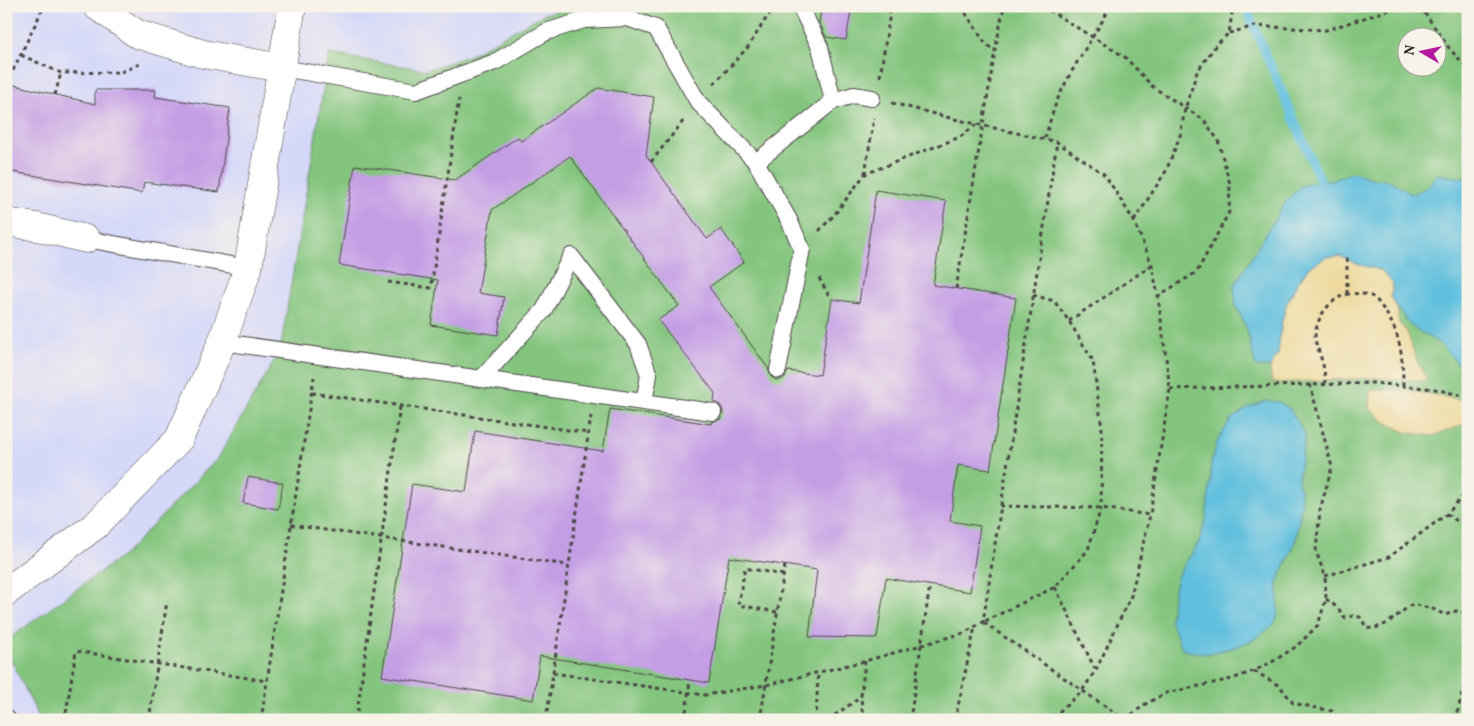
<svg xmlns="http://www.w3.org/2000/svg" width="1474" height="726" font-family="Vollkorn,serif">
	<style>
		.built { fill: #d5d8f9 }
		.green { fill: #83c57e; stroke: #577854; fill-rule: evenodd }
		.sand { fill: #eeda9e; stroke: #8c8264 }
		.water { fill: #60bfde; stroke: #467584 }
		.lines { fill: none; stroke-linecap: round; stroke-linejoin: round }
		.stream { stroke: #60bfde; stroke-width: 9 }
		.building { fill: #c49ee5 }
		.lane-casing { stroke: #494744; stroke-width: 18 }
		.street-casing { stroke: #494744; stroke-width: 29 }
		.path { stroke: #494744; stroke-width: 3; stroke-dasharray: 4 4; stroke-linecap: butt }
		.lane { stroke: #fff; stroke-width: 16 }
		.street { stroke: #fff; stroke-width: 28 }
	</style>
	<rect width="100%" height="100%" fill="#f7f3e8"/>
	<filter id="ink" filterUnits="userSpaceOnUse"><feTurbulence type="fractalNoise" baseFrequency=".02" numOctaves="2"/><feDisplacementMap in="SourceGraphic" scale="10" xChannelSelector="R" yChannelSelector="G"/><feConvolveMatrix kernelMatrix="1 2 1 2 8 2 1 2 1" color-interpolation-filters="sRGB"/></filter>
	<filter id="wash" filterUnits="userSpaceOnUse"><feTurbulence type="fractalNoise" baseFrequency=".0096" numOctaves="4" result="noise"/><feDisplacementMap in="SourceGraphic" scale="20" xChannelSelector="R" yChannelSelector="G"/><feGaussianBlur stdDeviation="1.12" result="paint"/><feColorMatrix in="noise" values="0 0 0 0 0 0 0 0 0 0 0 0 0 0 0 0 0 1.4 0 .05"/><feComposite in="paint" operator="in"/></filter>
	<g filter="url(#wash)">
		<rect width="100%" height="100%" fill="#f4e6d0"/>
		<!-- built -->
		<g class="built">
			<polygon points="6,6 574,6 544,14 468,56 426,70 329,54 280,351 218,458 125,554 6,641"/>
			<polygon points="6,649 40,720 6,720"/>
		</g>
		<!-- green -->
		<path class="green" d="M574,6H1468V720H40L6,649V641L125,554L218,458L280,351L329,54L426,70L468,56L544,14ZM1406,38H1436V68H1406Z"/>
		<!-- sand -->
		<g class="sand">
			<polygon points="1340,256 1360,265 1381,270 1394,284 1391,296 1397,308 1399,323 1407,332 1417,361 1427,381 1374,378 1272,383 1270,367 1278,354 1281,325 1286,305 1296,285 1308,268 1326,257"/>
			<polygon points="1370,390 1406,390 1468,401 1468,423 1433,436 1405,432 1384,421 1369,408"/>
		</g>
		<!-- water -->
		<g class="water">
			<polygon points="1352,172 1375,179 1391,181 1411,194 1426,188 1437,174 1468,179 1468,365 1458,364 1440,344 1411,326 1397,308 1391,296 1393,284 1381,270 1360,265 1340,256 1326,257 1308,268 1296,285 1286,305 1281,325 1278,354 1270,367 1256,367 1247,329 1236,306 1234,286 1286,201 1301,186 1320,180 1334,180"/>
			<polygon points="1265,401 1279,402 1289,408 1298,422 1305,436 1298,479 1302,502 1295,543 1278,581 1278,615 1274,624 1255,639 1236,647 1207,654 1183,650 1170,620 1174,589 1178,575 1199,542 1206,519 1211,477 1211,462 1217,442 1231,419 1249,407"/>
		</g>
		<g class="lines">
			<!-- stream -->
			<polyline class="stream" points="1245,6 1320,180"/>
		</g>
		<g id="blocks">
			<!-- building -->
			<g class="building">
				<polygon points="822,6 852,6 846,40 826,37 819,22"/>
				<polygon points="6,83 95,104 95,90 156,90 155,97 230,108 219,192 144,182 142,193 6,171"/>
				<polygon points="598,88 654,97 646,155 707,239 721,229 744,262 709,287 768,368 771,377 776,380 781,380 785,377 788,371 820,375 832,299 859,303 876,190 946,201 933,285 1016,298 990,470 958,465 950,521 980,526 970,592 886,578 877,638 809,637 817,570 729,557 709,683 540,656 533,700 382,676 412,484 466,492 475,431 603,451 610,409 711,424 711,422 721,419 723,414 722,408 719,404 714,402 715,393 658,320 679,306 570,156 492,210 478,293 504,297 498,335 431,325 438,280 339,265 355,165 455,180 518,137 521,141"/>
				<polygon points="248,477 283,483 278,509 243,503"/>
			</g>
		</g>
	</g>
	<g filter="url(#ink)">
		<use href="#blocks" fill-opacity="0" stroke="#494744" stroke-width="1"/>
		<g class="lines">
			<defs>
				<g id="lane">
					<polyline points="800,6 820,47 833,101"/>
					<polyline points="282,68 416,91 495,62 546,32 584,20 627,18 656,28 698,102 756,162 789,220 802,249 778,370"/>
					<polyline points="756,162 833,101 854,95 872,98"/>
					<polyline points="86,239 248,268"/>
					<polyline points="222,342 713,412"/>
					<polyline points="481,379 544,310 571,256 638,344 649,375 644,402"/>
					<polyline points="6,717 8,720"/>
				</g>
				<g id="street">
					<polyline points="97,6 137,34 203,54 282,68"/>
					<polyline points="6,222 37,227 86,239"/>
					<polyline points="6,592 96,525 179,439 222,342 248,268 292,6"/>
				</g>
			</defs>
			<!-- lane casing -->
			<use href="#lane" class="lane-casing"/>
			<!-- street casing -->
			<use href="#street" class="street-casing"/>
			<!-- path -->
			<g class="path">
				<polyline points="961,6 985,43 994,51"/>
				<polyline points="1042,6 1125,57 1153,87 1204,120 1218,140 1230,184 1229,212 1197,272 1158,296"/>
				<polyline points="1420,6 1449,48 1468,69"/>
				<polyline points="1229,33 1255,26 1326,30 1402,6"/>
				<polyline points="21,55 61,73 121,72 140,64"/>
				<polyline points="880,77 891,6"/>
				<polyline points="714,84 748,47 767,17 778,7"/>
				<polyline points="6,85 44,6"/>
				<polyline points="55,95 61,73"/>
				<polyline points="892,103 954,119 1057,142 1105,175 1134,221 1152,265 1158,296 1170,389 1150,515 1131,596 1096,670 1082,691 1050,720"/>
				<path d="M1045,138C1050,122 1054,105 1062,90C1076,61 1095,35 1111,6"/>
				<polyline points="651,162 684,120"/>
				<polyline points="865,174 874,118"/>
				<polyline points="1134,221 1166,171 1180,136 1185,109 1197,72 1215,46 1229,33 1232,13 1229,6"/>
				<polyline points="819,231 835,214 865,174 960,137 977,124"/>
				<polyline points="819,278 831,299"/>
				<polyline points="388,282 431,288 459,99"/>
				<polyline points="956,289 995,51 1004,6"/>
				<polyline points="1347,294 1347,257"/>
				<polyline points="1033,295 1054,301 1069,321 1093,361 1102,429 1101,508 1088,550 1055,587 983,622 1125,720"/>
				<polyline points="1069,321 1152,265"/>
				<path d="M1325,384C1325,375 1324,366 1321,358C1319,350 1315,344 1315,336C1317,313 1336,290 1360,294C1363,294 1368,294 1371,296C1377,299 1382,307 1386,313C1401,336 1403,358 1403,386"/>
				<polyline points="1170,389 1373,383 1435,389 1468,397"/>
				<polyline points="312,393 589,433"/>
				<polyline points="1000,506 1101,508 1150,515"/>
				<polyline points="1447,514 1457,521 1468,523"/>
				<polyline points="291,525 568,565"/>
				<polyline points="1325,576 1389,557 1447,514 1468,490"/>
				<polyline points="1055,587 1095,669"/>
				<path d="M1326,599L1338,608L1345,618L1353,616L1360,617L1367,628C1387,630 1397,613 1413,604L1433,609L1445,615L1456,611L1468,613"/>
				<polyline points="777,612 738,605 745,568 784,575"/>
				<polyline points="1254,671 1280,686 1293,703 1332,711 1340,720"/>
				<polyline points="553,673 705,695 766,685 865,661 964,633 983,622 1057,142"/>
				<polyline points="69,720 66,713 76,651 267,681"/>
				<polyline points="149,720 167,601"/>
				<polyline points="261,720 314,377"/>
				<polyline points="356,720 400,406"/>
				<polyline points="546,720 591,416"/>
				<polyline points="685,720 690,680"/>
				<polyline points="760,720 785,565"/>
				<polyline points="816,720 818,673"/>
				<polyline points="828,720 855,701 861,696"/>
				<polyline points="863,720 861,696 865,661"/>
				<polyline points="910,720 930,585"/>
				<polyline points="955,720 975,627"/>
				<polyline points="1125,720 1144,705 1166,693 1232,679 1254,671 1272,662 1297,646 1318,625 1326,599 1325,576 1316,551 1320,510 1332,467 1310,384"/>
				<polyline points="1453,720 1458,710 1467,675 1468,613"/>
			</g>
			<!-- lane -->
			<use href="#lane" class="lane"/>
			<!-- street -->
			<use href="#street" class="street"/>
		</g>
	</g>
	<!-- margin -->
	<rect width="1474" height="726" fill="none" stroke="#f7f3e8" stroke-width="25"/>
	<!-- north arrow -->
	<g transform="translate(1422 52) rotate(279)"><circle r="24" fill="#f7f3e8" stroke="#a5a39c"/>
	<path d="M0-4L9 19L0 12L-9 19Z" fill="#b5179e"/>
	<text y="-8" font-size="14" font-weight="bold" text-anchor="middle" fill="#2b2b2b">N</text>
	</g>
</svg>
